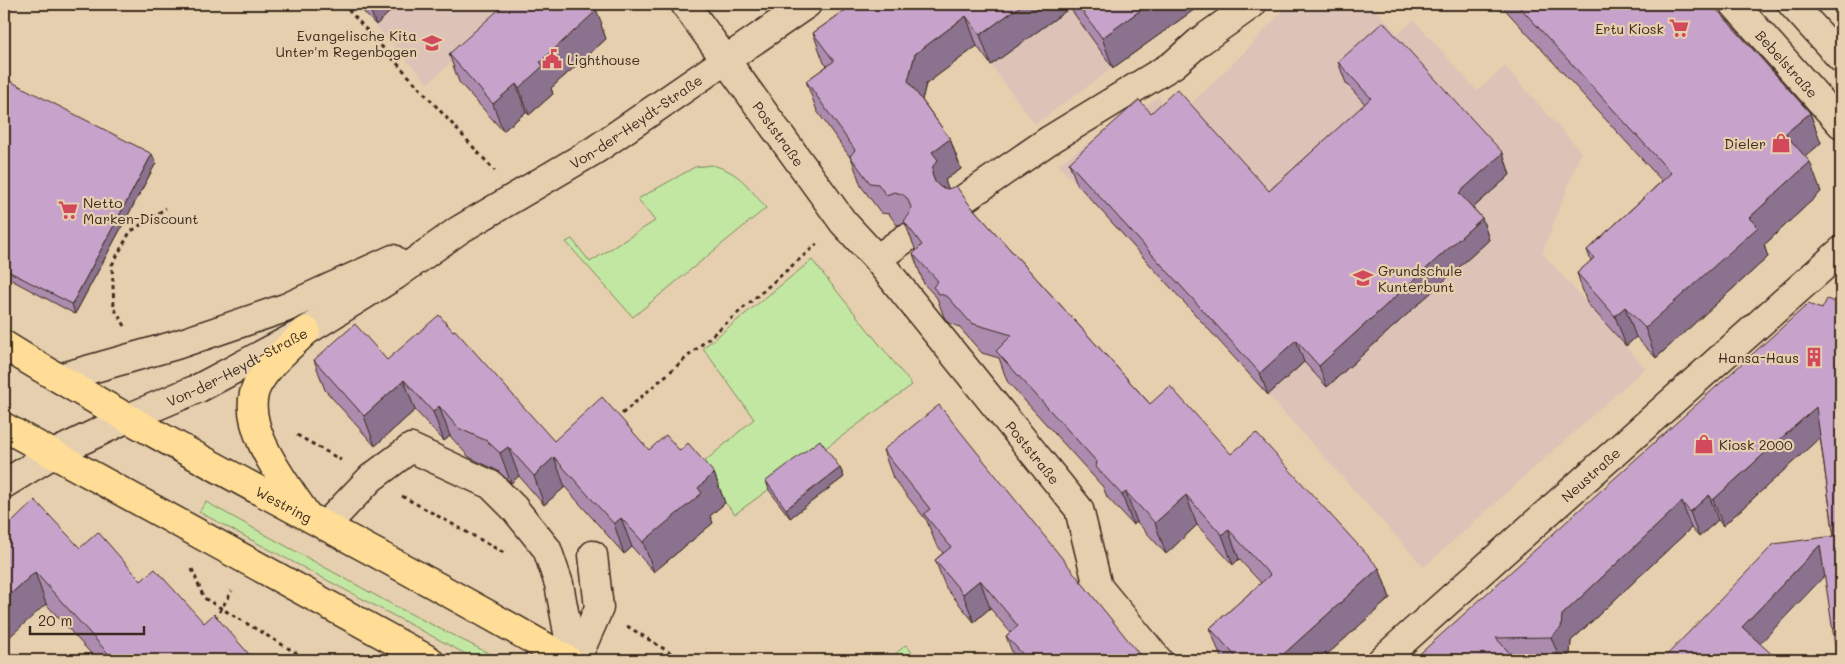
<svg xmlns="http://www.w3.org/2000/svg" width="1845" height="664" font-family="Mali,sans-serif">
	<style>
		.built { fill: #dcc2b7 }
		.green { fill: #c2e7a2; stroke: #7e8860 }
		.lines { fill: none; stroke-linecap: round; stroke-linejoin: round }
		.minor-casing { stroke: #3b2a1e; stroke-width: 31 }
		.major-casing { stroke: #3b2a1e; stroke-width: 31 }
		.path { stroke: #3b2a1e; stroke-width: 3; stroke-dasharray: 4 4; stroke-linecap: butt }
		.minor { stroke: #e5cfae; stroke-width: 28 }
		.major { stroke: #ffdd96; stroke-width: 28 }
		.wall { fill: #ab8caf; stroke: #3b2a1e }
		.shaded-wall { fill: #8b728e; stroke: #3b2a1e }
		.building { fill: #c7a3cb; stroke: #3b2a1e }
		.labels { text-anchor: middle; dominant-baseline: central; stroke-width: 4.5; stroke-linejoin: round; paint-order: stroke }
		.poi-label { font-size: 14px; fill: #3b2a1e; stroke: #e5cfae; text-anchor: end }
		.street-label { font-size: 14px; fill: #3b2a1e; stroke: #e5cfae }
	</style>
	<rect width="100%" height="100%" fill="#e5cfae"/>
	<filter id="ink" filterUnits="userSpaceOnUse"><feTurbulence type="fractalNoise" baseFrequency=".02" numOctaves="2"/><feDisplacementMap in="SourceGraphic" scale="10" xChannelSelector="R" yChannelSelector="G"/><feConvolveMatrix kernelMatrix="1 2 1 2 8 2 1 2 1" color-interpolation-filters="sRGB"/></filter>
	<g filter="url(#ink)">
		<!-- built -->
		<g class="built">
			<polygon points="356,4 545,4 480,37 428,83"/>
			<polygon points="946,4 1202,4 1035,124"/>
			<polygon points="1289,4 1371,4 1398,34 1414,20 1477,91 1505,67 1581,152 1542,253 1645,368 1424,567 1058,164 1158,97 1176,118 1241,56"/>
		</g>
		<!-- green -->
		<g class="green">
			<path d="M712,165C740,172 748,187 766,208L633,317L566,242L572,239L590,262L655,221L638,199L695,167Z"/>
			<polygon points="812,260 912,385 735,514 696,469 754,419 703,348"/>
			<polygon points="206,502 393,605 502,660 477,660 199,512"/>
			<polygon points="906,645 918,660 888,660"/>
		</g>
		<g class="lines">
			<defs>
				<g id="minor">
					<path id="s1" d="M685,4L843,222L877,259L1079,509L1098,587L1158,660"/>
					<path id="s2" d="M1734,4L1841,124"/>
					<polyline points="1792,4 1841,58"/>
					<polyline points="958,203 1048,141 1174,64 1199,42 1252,4"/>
					<polyline points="877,259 906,238"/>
					<polyline points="59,378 176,345 285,308 393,259"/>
					<path id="s3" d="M4,484L53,454L128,418L199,388L306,331L396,275L459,230L595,150L807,4"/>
					<polyline points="325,526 371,478 411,448 491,485 514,508 547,549 559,584 573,660"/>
					<polyline points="576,660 599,608 593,555"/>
					<path id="s4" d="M1382,660L1841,251"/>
				</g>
				<g id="major">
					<path d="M306,331C290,347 271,362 259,382C235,420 285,483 306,514"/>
					<path id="s5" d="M4,345C187,459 382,551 568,660"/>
					<polyline points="4,427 429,660"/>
				</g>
			</defs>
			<!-- minor casing -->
			<use href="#minor" class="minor-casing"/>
			<!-- major casing -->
			<use href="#major" class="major-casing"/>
			<!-- path -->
			<g class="path">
				<polyline points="343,4 495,171"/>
				<polyline points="125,326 114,308 112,265 130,232 166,208"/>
				<polyline points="616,419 817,244"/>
				<polyline points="297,435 341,460"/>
				<polyline points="402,496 506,554"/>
				<polyline points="192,569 204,598 308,660"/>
				<polyline points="215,619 232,591"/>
				<polyline points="627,626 682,660"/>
			</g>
			<!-- minor -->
			<use href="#minor" class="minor"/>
			<!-- major -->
			<use href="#major" class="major"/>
		</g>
		<!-- wall -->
		<g class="wall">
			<polygon points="356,4 398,4 376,25"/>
			<polygon points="854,4 1202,4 1113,68 1070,8 991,65 977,46 926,84 922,100 950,139 961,169 945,180 948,188 969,204 1150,404 1231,454 1379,568 1390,598 1321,660 1223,660 1221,658 1210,628 1261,583 1239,559 1233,565 1197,525 1166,554 1137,522 1133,525 1107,497 1103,487 1007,381 999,358 982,353 959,327 949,323 944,317 937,298 924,284 913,254 916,251 905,223 897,225 889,214 881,213 861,186 852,160 817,111 806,81 827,66 824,63 813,33"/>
			<polygon points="1500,4 1712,4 1810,113 1821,143 1805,157 1821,192 1764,245 1768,257 1656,358 1636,337 1626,346 1587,303 1577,273 1591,261 1587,250 1662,181"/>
			<polygon points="602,24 601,25 606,39 551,88 553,94 529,115 526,112 503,131 459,82 449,54"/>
			<polygon points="1338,62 1503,153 1510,175 1473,208 1482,218 1489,240 1327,387 1304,362 1268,395 1077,184 1069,163 1151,113 1269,191 1365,104 1346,83"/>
			<polygon points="4,78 156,163 75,314 4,276"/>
			<polygon points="1822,309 1841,660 1825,576 1662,660 1834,536 1820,437 1723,526 1718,520 1699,537 1691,528 1571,641 1570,654 1563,660 1413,660"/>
			<polygon points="314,360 387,360 554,441 649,450 680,451 714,473 725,503 710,516 713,523 654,572 632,547 624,554 565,487 544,505 519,476 511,483 498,471 469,457 450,436 444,441 415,410 375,446 325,390"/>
			<polygon points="883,450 1144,660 1015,660 1006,636 1010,632 990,608 974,622 946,588 935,560 943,553 935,542 927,521 893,478"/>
			<polygon points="840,468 844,477 790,518 769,490 766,481"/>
			<polygon points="4,530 80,548 141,581 204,623 254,660 97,660 46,604"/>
		</g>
		<!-- shaded-wall -->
		<g class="shaded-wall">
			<polygon points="368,4 398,4 376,25"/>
			<polygon points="587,4 594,4 602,24 601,25 606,39 551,88 553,94 529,115 519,88 540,62"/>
			<polygon points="1023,4 1068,4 1070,8 991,65 980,35"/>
			<polygon points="1149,4 1202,4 1113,68 1102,38"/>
			<polygon points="966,16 977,46 926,84 919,111 908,81 915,54"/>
			<polygon points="516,84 526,112 503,131 493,104"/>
			<polygon points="1810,113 1821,143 1796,164 1785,134"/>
			<polygon points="950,139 961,169 945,180 949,190 945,212 932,174 932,152"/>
			<polygon points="1503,153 1510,175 1466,214 1459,193"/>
			<polygon points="152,154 156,163 75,314 72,304"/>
			<polygon points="1810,162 1821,192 1764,245 1768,257 1656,358 1645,328 1749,218"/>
			<polygon points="1482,218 1489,240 1327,387 1319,366"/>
			<polygon points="1625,307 1636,337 1626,346 1615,316"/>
			<polygon points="1296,340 1304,362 1268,395 1260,373"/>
			<polygon points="404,380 415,410 375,446 364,416"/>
			<polygon points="439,406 450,436 444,441 433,412"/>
			<polygon points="1816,407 1825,433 1723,526 1713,500"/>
			<polygon points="508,447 519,476 511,483 500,453"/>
			<polygon points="554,457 565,487 544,505 534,476"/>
			<polygon points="840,468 844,477 790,518 786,509"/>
			<polygon points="714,473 725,503 710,516 713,523 654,572 643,542 698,488"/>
			<polygon points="1126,492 1137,522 1133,525 1122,495"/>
			<polygon points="1186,495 1197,525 1166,554 1155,523"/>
			<polygon points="1709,495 1718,520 1699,537 1690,512"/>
			<polygon points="1682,502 1691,528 1571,641 1570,654 1563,660 1560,660 1551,637 1562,615"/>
			<polygon points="621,518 632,547 624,554 614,524"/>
			<polygon points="1228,529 1239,559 1233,565 1222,535"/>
			<polygon points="1820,545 1829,571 1752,652 1742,627"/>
			<polygon points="1379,568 1390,598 1321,660 1277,660"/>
			<polygon points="35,572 46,604 4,642 4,600"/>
			<polygon points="980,580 990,608 974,622 963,594"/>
			<polygon points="1841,638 1841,660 1840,660 1835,645"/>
		</g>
		<!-- building -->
		<g class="building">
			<polygon points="505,4 589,4 596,11 540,62 543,66 519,88 516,84 493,104 449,54"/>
			<polygon points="854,4 1023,4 980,35 966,16 915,54 908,81 950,139 932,152 938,160 933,166 932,174 935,182 940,187 948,189 956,186 969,204 1150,404 1170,386 1231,454 1256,433 1379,568 1277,660 1239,660 1210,628 1270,575 1228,529 1222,535 1186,495 1155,523 1126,492 1122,495 1096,467 1097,462 996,351 1012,335 971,323 948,297 938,293 933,287 938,281 913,254 922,245 904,221 909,215 911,207 907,198 902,194 894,192 886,195 878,184 870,183 850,156 855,150 806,81 834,61 813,33"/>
			<polygon points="1077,4 1149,4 1102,38"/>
			<polygon points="1517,4 1712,4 1810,113 1785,134 1810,162 1749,218 1758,227 1645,328 1625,307 1615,316 1577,273 1594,258 1587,250 1671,173"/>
			<polygon points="1383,22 1503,153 1459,193 1482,218 1319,366 1296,340 1260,373 1069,163 1139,100 1151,113 1177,89 1269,191 1371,98 1338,62"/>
			<polygon points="4,78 152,154 72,304 4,269"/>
			<polygon points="1827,299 1841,305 1841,638 1835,645 1820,545 1742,627 1778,660 1662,660 1774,544 1834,536 1816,407 1713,500 1709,495 1690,512 1682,502 1562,615 1561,628 1551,637 1496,638 1516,660 1413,660 1808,304 1822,309"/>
			<polygon points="439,315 453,331 455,330 554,441 602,397 649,450 666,435 680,451 688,443 714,473 698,488 702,493 643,542 621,518 614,524 554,457 534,476 508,447 500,453 487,441 458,428 439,406 433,412 404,380 364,416 314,360 355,324 387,360"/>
			<polygon points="939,405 1144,660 1028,660 1006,636 1018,626 980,580 963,594 935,560 951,547 924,514 930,509 883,450"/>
			<polygon points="820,440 840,468 786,509 766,481"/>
			<polygon points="35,500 80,548 98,532 141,581 155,569 204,623 214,614 254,660 114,660 35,572 4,600 4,530"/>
		</g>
	</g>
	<!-- icons -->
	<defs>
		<symbol id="supermarket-bare" viewBox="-9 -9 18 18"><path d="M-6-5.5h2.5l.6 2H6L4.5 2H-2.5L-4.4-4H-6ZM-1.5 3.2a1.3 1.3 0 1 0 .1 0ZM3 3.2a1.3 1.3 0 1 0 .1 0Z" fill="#d1495b" stroke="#e5cfae" stroke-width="2.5" paint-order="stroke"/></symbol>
		<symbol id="school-bare" viewBox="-9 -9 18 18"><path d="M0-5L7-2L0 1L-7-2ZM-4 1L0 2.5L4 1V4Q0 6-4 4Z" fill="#d1495b" stroke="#e5cfae" stroke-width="2.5" paint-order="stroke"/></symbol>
		<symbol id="civic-bare" viewBox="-9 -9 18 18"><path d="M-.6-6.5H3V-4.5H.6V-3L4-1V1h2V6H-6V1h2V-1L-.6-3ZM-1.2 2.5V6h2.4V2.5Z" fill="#d1495b" stroke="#e5cfae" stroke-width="2.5" paint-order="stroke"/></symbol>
		<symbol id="shop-bare" viewBox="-9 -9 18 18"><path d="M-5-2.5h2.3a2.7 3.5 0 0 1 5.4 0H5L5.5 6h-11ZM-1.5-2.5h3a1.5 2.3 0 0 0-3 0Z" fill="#d1495b" stroke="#e5cfae" stroke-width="2.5" paint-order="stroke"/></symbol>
		<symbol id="building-bare" viewBox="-9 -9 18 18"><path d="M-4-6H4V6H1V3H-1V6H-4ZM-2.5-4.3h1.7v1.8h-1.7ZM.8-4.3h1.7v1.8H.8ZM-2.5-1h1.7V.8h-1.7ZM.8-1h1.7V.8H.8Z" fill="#d1495b" stroke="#e5cfae" stroke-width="2.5" paint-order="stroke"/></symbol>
	</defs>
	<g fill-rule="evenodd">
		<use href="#supermarket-bare" x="1665" y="14" width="28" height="28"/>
		<use href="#school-bare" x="418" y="29" width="28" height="28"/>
		<use href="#civic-bare" x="538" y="45" width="28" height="28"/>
		<use href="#shop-bare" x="1767" y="129" width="28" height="28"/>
		<use href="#supermarket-bare" x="54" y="196" width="28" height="28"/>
		<use href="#school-bare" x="1349" y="264" width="28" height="28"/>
		<use href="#building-bare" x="1800" y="343" width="28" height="28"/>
		<use href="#shop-bare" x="1690" y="430" width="28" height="28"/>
	</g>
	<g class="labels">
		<!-- poi labels -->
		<g class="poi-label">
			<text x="1664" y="28">Ertu Kiosk</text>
			<text x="417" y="35">Evangelische Kita<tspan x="417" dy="16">Unter'm Regenbogen</tspan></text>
			<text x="567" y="59" text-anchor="start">Lighthouse</text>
			<text x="1766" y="143">Dieler</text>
			<text x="83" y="202" text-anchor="start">Netto<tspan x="83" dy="16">Marken-Discount</tspan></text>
			<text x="1378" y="270" text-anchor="start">Grundschule<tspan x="1378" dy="16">Kunterbunt</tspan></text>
			<text x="1799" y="357">Hansa-Haus</text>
			<text x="1719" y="444" text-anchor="start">Kiosk 2000</text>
		</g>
		<!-- street labels -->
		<g class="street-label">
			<text stroke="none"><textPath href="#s2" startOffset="80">Bebelstraße</textPath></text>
			<text stroke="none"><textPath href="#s3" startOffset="730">Von-der-Heydt-Straße</textPath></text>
			<text stroke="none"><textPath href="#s1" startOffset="160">Poststraße</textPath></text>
			<text stroke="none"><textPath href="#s3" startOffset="261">Von-der-Heydt-Straße</textPath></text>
			<text stroke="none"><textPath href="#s1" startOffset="568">Poststraße</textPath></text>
			<text stroke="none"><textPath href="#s4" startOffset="279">Neustraße</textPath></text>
			<text stroke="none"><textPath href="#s5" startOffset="322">Westring</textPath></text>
		</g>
	</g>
	<!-- margin -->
	<rect width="1845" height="664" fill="none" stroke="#e5cfae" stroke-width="20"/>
	<rect x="10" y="10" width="1825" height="644" fill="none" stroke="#3b2a1e" stroke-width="2" filter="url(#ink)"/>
	<!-- scale -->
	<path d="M30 626v8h114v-8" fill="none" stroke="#3b2a1e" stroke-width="2.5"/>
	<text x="38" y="626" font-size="15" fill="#3b2a1e" stroke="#e5cfae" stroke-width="4" paint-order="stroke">20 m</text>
</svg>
